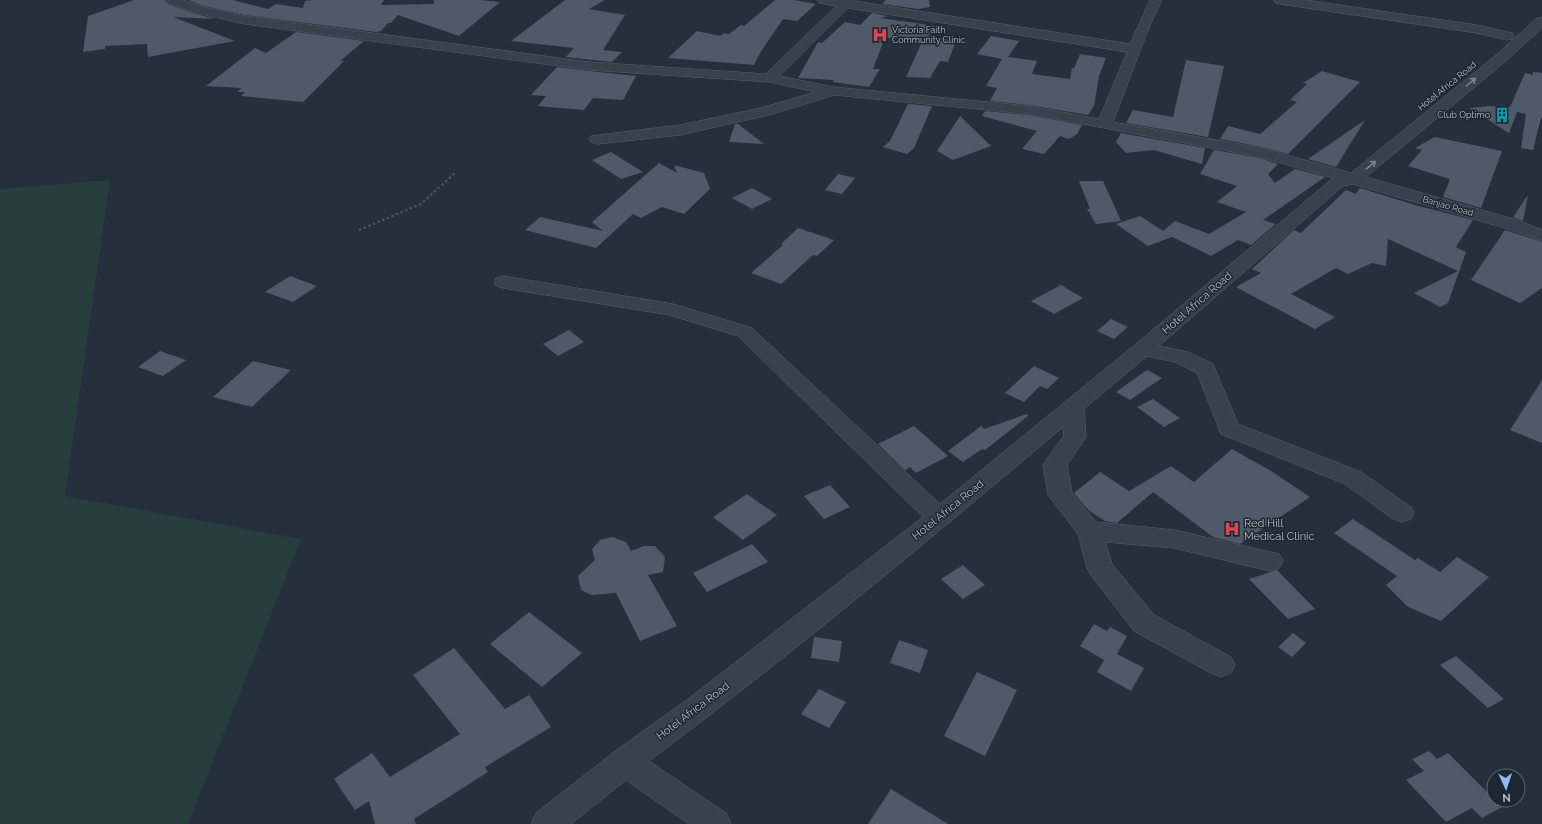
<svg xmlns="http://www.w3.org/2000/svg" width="1542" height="824" font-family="Raleway,sans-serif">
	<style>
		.green { fill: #283d3e }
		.building { fill: #4e5a67 }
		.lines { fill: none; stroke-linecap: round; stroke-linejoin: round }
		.minor-casing { stroke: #57606a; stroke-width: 1 }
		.path { stroke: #475a5c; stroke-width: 2; stroke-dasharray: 2.5 2.5; stroke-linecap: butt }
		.minor { fill: #39424c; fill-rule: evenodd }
		.oneway { stroke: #7d8690 }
		.labels { text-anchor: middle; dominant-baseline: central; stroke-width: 3; stroke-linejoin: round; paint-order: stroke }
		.far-poi-label { font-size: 9px; fill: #b5bdc7; stroke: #1e2731; text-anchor: start }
		.far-street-label { font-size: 9px; fill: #b5bdc7; stroke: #1e2731 }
		.street-label { font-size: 11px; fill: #b5bdc7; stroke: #1e2731 }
		.poi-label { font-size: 11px; fill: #b5bdc7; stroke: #1e2731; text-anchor: start }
	</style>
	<rect width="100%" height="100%" fill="#25303c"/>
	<!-- green -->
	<polygon class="green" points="110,180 65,496 301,539 188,824 0,824 0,189"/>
	<!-- building -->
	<g class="building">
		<polygon points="134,0 164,0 167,4 196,14 215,19 173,17 235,41 148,57 147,44 105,46 105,49 83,52 88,16"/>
		<polygon points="188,0 233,0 268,9 276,4 303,8 305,1 314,0 384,0 381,5 434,4 434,0 479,0 500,2 459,36 398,15 391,23 388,23 381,31 376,32 245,15 203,6"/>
		<polygon points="565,0 605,0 589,9 625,15 603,50 622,52 612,62 566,57 574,48 511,41"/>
		<polygon points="775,0 794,0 816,4 797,21 783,19 760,53 754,65 668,58 697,31 720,36 724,33 729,34 741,25 744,26"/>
		<polygon points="886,0 929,0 930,7 918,9 882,4"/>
		<polygon points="872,13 888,16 880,18 936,26 928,36 956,41 948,62 940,61 930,78 906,77 921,44 885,37 873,69 880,69 869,87 832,82 834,80 798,78 818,42 822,43 845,22 860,25"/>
		<polygon points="296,32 364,41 340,61 344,61 303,102 241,96 245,92 237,92 242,88 206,86 255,48 266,53"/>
		<polygon points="991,36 1019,41 1008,57 1037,61 1032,74 1070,79 1072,68 1074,68 1080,54 1106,58 1099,76 1094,106 1088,115 1029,105 990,101 997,88 986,86 1002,59 977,54"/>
		<polygon points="1186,60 1224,66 1208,137 1126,123 1133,110 1173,117"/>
		<polygon points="557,67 589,71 636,76 623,100 593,98 584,110 538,106 546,96 531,95"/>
		<polygon points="1322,71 1360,82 1288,154 1262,147 1220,139 1228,126 1260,134 1297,102 1290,100 1307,84 1303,83"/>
		<polygon points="1533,72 1542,73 1542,118 1541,118 1533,150 1521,148 1526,114 1517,112 1509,133 1469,108 1491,106 1510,107 1525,73 1533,75"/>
		<polygon points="908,104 932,106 914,148 907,154 883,147 890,141"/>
		<polygon points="985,111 1029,115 1082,125 1077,134 1069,139 1060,136 1044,154 1022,149 1037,131 982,116"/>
		<polygon points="960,116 991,146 953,160 937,151"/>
		<polygon points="1365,120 1336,167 1308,159"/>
		<polygon points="735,124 738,124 764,144 729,142"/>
		<polygon points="1121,133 1205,148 1202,164 1154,150 1126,153 1116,142"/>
		<polygon points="1435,137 1502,151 1481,208 1443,197 1450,179 1408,166 1422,150 1415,148"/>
		<polygon points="1214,150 1260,158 1278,164 1268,174 1275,183 1295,169 1325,177 1263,220 1276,224 1251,245 1238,240 1211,256 1170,236 1172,237 1148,246 1116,224 1140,216 1163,231 1175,221 1209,234 1246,212 1217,202 1237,186 1200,174"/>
		<polygon points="611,152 643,172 621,179 592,160"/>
		<polygon points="659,163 677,173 674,165 704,173 710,189 684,214 662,207 641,218 633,214 596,248 525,230 540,217 603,231 592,222"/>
		<polygon points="838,174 855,178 842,194 825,190"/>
		<polygon points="1079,181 1103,181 1121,221 1096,224 1087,209 1090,209"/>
		<polygon points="752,188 772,199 752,209 732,198"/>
		<polygon points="1360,188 1415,205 1473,220 1456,247 1466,252 1448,303 1440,307 1414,293 1458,271 1388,239 1386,266 1372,263 1348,274 1336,268 1291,294 1335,317 1315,329 1236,287 1261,273 1252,269 1294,230 1301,233 1346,190 1356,194"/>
		<polygon points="1528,195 1523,221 1513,217"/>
		<polygon points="798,228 834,240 817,256 813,255 781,284 751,273 783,245 781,244"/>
		<polygon points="1505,230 1542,242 1542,288 1520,303 1471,280"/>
		<polygon points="290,276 317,286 293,302 265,292"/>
		<polygon points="1061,285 1083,298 1054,314 1031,301"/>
		<polygon points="1111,319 1128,327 1114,339 1097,331"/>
		<polygon points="569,330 584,342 558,356 543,344"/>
		<polygon points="160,351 186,360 163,376 138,367"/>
		<polygon points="253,361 291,370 252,407 213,397"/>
		<polygon points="1034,366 1059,378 1047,389 1040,386 1024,402 1005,393"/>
		<polygon points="1147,370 1162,378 1130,400 1116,392"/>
		<polygon points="1542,380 1542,443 1510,430"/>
		<polygon points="1153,399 1180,418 1164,427 1137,407"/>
		<polygon points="1027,414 1028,416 985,450 982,449 963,462 948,451 981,426 984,429"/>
		<polygon points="914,426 948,456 916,473 910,467 905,470 878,444"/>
		<polygon points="1232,449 1271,471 1310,497 1240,544 1213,537 1153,492 1117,523 1105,521 1088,510 1074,493 1100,472 1129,491 1171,466 1194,482"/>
		<polygon points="830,485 850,507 824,519 804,496"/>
		<polygon points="747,494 777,515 743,540 713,517"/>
		<polygon points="1353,519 1415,560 1418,558 1440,572 1457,557 1489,577 1441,621 1408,607 1386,585 1397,576 1334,533"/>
		<polygon points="612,537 626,542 631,551 644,546 655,546 665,557 663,572 648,575 677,626 640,641 616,593 591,595 581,590 578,576 595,560 592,549 600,540"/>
		<polygon points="752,544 768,562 707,592 693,573"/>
		<polygon points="963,565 985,585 963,599 941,579"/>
		<polygon points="1277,570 1315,609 1288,619 1249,579"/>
		<polygon points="529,612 582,653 542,687 490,644"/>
		<polygon points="1094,624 1107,631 1110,627 1127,636 1117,654 1144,668 1131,691 1097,672 1104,660 1080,646"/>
		<polygon points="1293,633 1306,643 1292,657 1278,647"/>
		<polygon points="814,637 842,641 839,662 811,658"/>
		<polygon points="899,640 928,650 920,673 890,663"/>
		<polygon points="454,648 505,709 529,695 551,727 485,767 488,772 414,819 416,824 375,824 369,801 355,810 334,779 372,753 390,777 460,734 413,675"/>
		<polygon points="1456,656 1504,699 1488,708 1440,665"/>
		<polygon points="977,672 1017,690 985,756 944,736"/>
		<polygon points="819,689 846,702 829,728 801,714"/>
		<polygon points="1429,751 1437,759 1448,753 1502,807 1482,818 1472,808 1446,822 1406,780 1424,771 1412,759"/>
		<polygon points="891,789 948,824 868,824"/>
	</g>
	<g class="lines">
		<defs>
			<g id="minor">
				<path d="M165,0H183L203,7L245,16L589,62L766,74L836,6L819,3L817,0H855L854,1L1130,44L1150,0H1162L1150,25L1113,122L1262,148L1351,173L1496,55L1537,18L1542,17V28L1506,61L1366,177L1517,220L1542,230V241L1505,228L1353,184L1343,186L1159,346L1188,352L1213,364L1238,424L1361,472L1411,507L1414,513L1411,519L1402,522L1393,519L1345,484L1221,434L1197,373L1175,362L1147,356L1084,409L1086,437L1067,465L1072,493L1096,522L1174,530L1279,554L1283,561L1279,568L1270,571L1174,548L1105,542L1112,564L1154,615L1231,657L1235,665L1231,673L1221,677L1211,673L1134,631L1091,575L1087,568L1078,534L1048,495L1043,464L1064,436L1063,427C928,541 791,655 649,761L726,813L731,824H689L626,780L571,824H531L536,813L614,752L692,696L923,517L738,336L670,315L503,288L496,286L494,282L496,278L503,276L673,304L752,328L940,504L1136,344L1333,178L1260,157L1029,114L834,95L769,115L680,135L597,144L591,142L589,139L591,136L680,125L761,108L816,92L770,82L589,70L245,24L196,13L167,3ZM848,8L1127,52L1099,119L1029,106L833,87L780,76Z"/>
				<polygon points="1274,0 1305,0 1477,25 1512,33 1514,36 1512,39 1507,40 1477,33 1280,4 1276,3"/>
			</g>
		</defs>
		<!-- minor casing -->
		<use href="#minor" class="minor-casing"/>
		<!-- path -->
		<polyline class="path" points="359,230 421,204 456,172"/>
		<!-- minor -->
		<use href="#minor" class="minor"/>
	</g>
	<!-- one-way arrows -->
	<defs><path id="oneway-shaft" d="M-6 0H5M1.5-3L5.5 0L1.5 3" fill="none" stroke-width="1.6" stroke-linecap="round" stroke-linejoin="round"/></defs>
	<g class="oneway">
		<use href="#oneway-shaft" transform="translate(1471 82) rotate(-39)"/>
		<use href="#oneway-shaft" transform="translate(1371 165) rotate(-40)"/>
	</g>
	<!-- icons -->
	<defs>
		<symbol id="hospital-bare" viewBox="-9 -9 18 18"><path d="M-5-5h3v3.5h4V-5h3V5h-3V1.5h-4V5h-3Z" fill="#e0444e" stroke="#1e2731" stroke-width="2.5" paint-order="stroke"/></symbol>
		<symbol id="building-bare" viewBox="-9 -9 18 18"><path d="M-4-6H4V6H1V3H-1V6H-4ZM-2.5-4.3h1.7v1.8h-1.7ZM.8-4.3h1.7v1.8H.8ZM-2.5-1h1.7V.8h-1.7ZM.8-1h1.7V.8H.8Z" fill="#0f9aa8" stroke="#1e2731" stroke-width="2.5" paint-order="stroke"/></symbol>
	</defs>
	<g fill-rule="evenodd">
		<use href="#hospital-bare" x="869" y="24" width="22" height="22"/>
		<use href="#building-bare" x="1491" y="104" width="22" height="22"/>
		<use href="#hospital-bare" x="1221" y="518" width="22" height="22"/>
	</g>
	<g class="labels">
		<!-- far-poi labels -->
		<g class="far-poi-label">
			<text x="892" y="30">Victoria Faith<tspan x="892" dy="10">Community Clinic</tspan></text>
			<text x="1490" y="115" text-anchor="end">Club Optimo</text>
		</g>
		<!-- far-street labels -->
		<g class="far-street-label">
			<text transform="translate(1447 86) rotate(-39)">Hotel Africa Road</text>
			<text transform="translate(1448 206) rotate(16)">Banjao Road</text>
		</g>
		<!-- street labels -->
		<g class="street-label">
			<text transform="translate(1197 303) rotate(-41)">Hotel Africa Road</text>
			<text transform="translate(948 510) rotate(-39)">Hotel Africa Road</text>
			<text transform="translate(693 711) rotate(-37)">Hotel Africa Road</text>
		</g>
		<!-- poi labels -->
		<g class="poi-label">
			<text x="1244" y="523">Red Hill<tspan x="1244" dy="13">Medical Clinic</tspan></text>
		</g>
	</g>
	<!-- north arrow -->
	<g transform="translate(1506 788) rotate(177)"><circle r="19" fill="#1e2731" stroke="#5a636d"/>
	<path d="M0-3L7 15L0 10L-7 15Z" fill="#90bbf1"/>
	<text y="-6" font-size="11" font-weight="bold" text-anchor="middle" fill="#b5bdc7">N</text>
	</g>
</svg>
